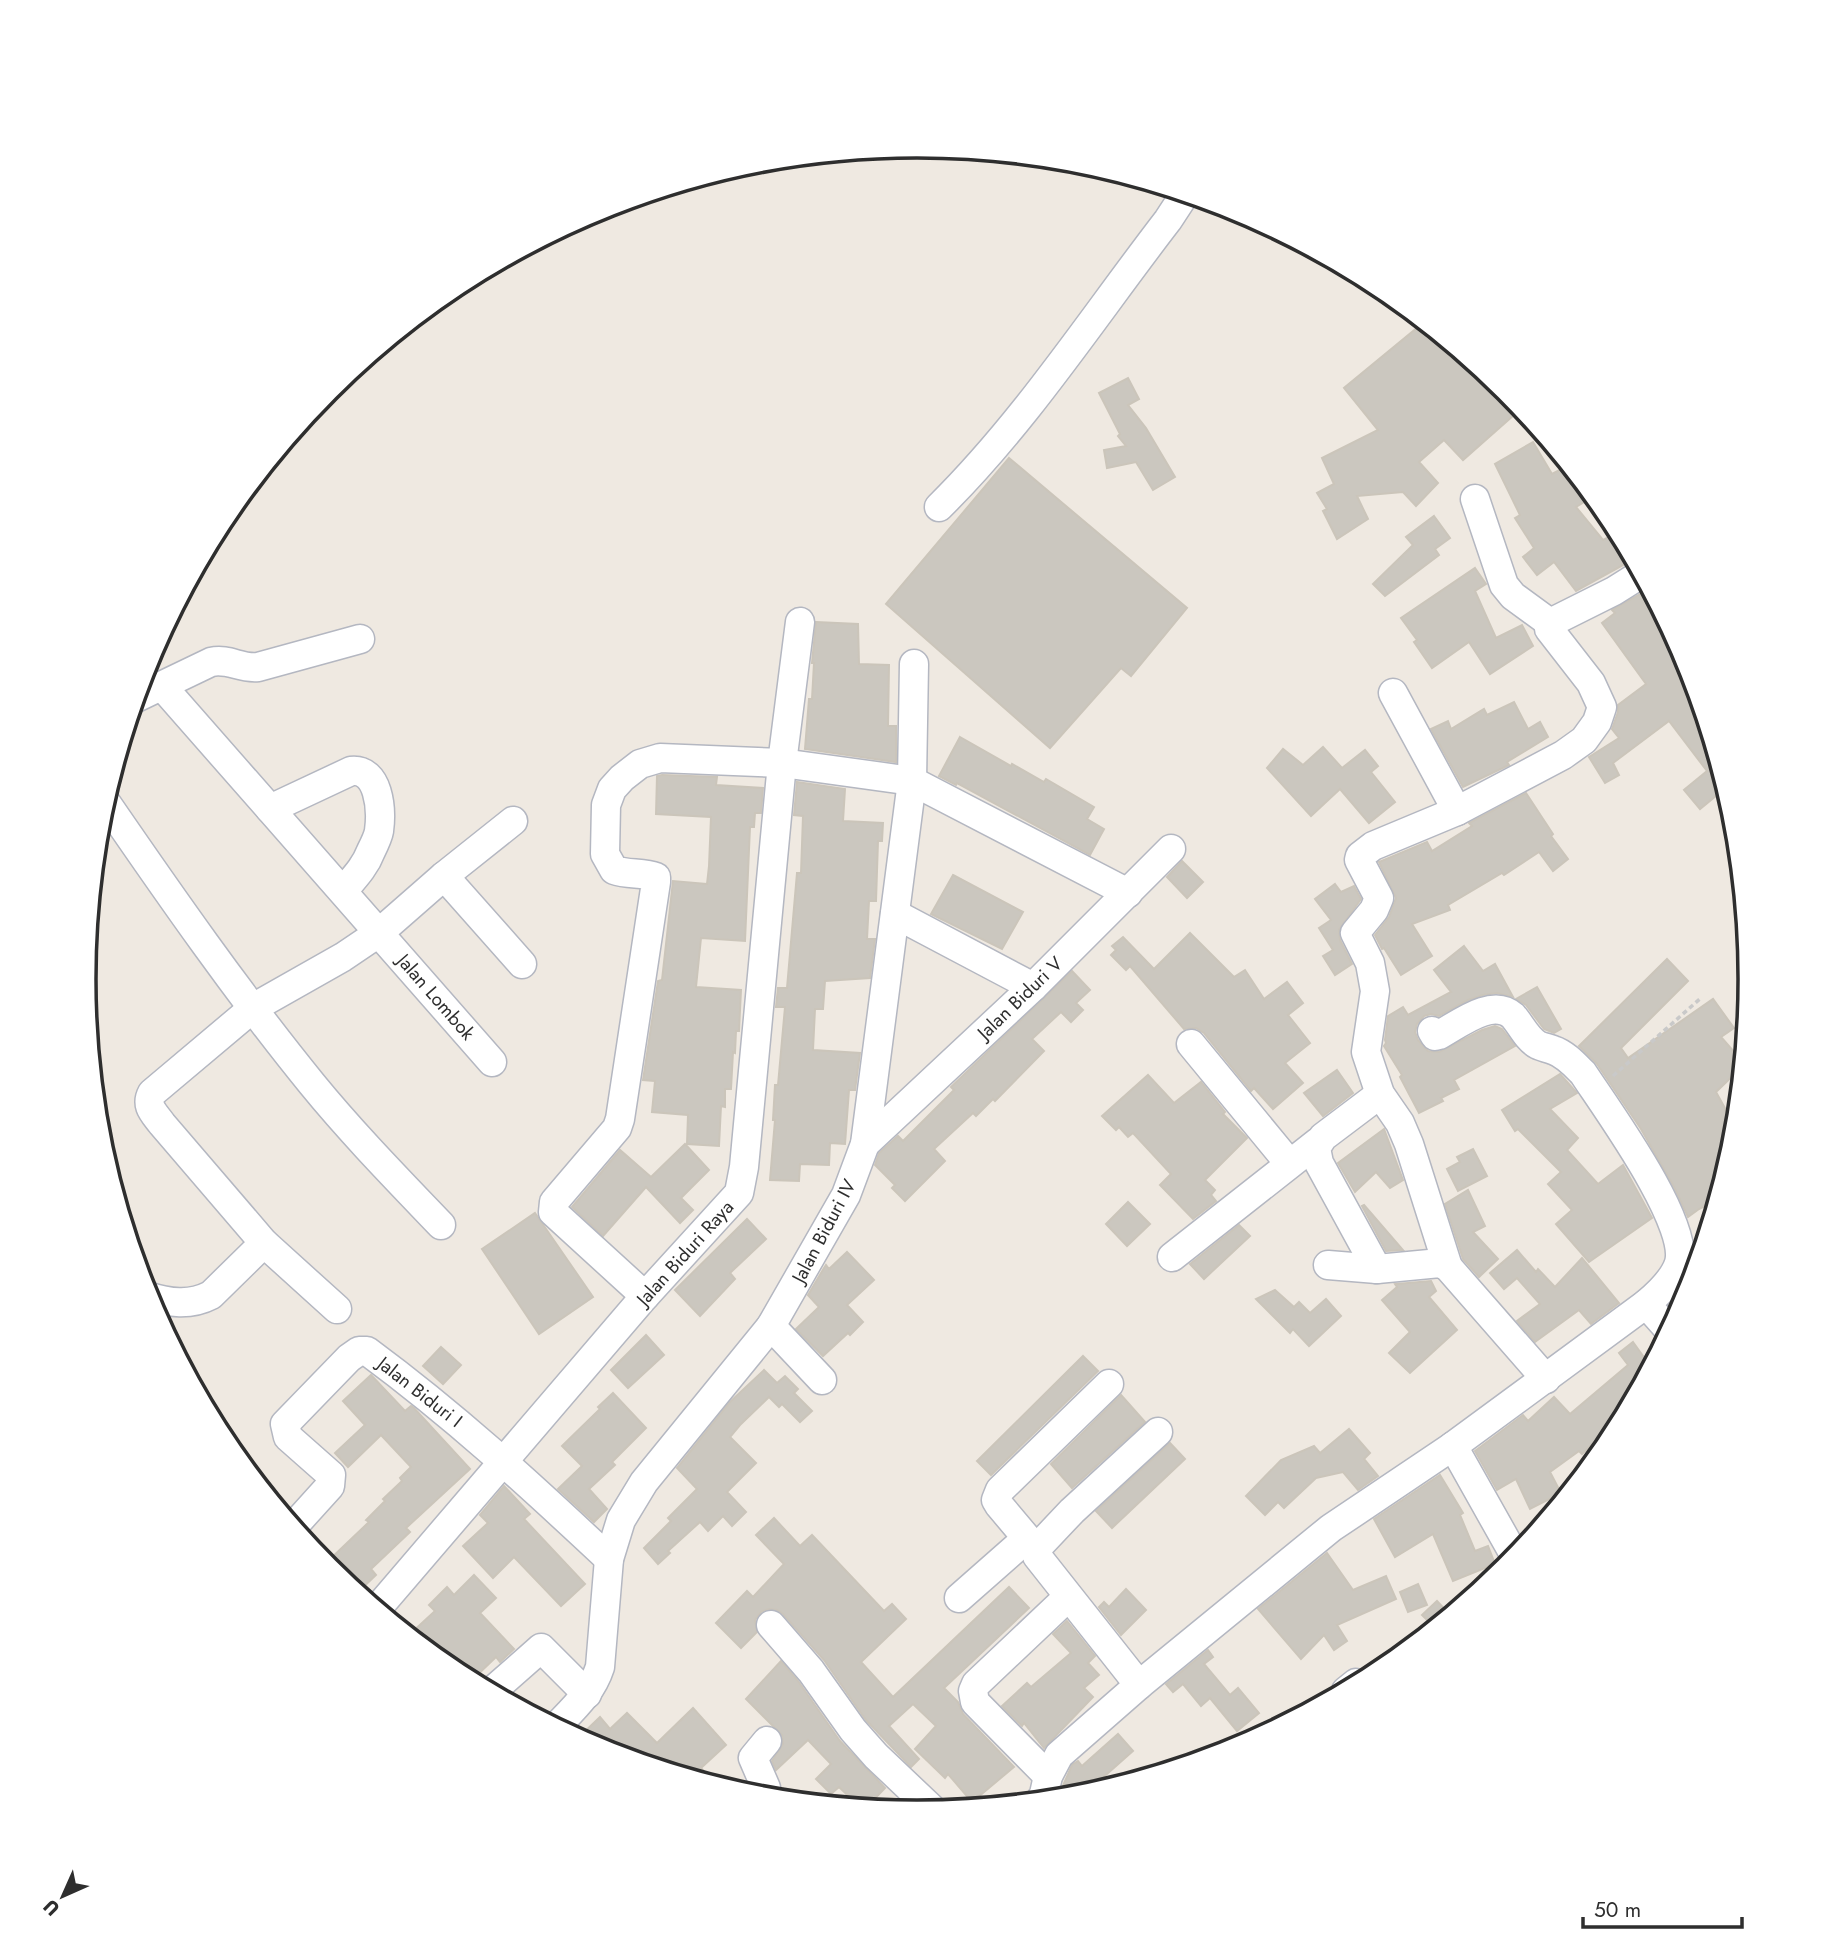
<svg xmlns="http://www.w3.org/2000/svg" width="1835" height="1959" font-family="Jost,sans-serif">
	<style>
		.building { fill: #cbc7bf; stroke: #cbc5ba; stroke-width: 2 }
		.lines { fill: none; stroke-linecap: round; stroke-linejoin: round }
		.minor-casing { stroke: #b4b7c1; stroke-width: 31 }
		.path { stroke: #c9c9c9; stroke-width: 3.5; stroke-dasharray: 5 3.5; stroke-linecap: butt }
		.minor { stroke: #fff; stroke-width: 28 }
		.labels { text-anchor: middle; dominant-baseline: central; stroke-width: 5; stroke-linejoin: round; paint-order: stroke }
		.street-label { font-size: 19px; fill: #2e2e2e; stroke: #fff }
		.rim { fill: none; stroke: #2e2e2e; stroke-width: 3.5 }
	</style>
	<rect width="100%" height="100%" fill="#efe9e1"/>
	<!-- building -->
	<g class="building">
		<polygon points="1424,322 1507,390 1522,408 1463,460 1444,440 1419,462 1438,483 1416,506 1403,492 1357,496 1368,519 1337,539 1323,511 1327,509 1317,493 1334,484 1322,458 1378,430 1344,388"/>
		<polygon points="1128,378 1139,399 1128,405 1146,428 1175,477 1153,490 1136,462 1107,468 1104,450 1126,446 1118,436 1120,434 1099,393"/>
		<polygon points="1533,442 1552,474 1569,465 1591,498 1576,507 1603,540 1619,531 1634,559 1576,591 1554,562 1537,575 1523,557 1534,548 1515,518 1520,515 1495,464"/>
		<polygon points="1009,458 1187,608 1131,676 1121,668 1050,748 886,604"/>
		<polygon points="1434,516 1450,538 1435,549 1439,555 1385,596 1373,584 1413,545 1406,537"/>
		<polygon points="1475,568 1486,584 1475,591 1496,638 1522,625 1533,646 1490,674 1469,642 1432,668 1414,642 1417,640 1401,618"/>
		<polygon points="1649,589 1688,661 1729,796 1722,791 1700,809 1684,790 1707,771 1669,721 1613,763 1619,775 1605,783 1589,757 1619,738 1612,729 1618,712 1618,705 1646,684 1602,623 1615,613 1612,610"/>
		<polygon points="816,622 858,624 859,664 889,665 888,726 896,726 896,762 805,749 809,699 812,699 814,663 812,663"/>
		<polygon points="1514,702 1528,729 1540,722 1548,737 1507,762 1509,765 1463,787 1431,729 1448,721 1451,729 1484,709 1487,715"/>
		<polygon points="960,737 1011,766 1012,764 1044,782 1046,779 1094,807 1087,819 1104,829 1090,855 957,783 956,785 939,776"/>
		<polygon points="1323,747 1342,768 1365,750 1378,766 1371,772 1395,802 1369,823 1340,789 1311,816 1267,768 1283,749 1303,765"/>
		<polygon points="662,775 717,777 716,785 763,788 761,813 755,813 754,827 750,827 745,941 701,938 696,987 741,990 739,1031 736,1031 735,1053 733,1052 731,1089 725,1089 725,1107 721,1106 719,1146 687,1144 688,1115 652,1112 655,1081 643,1080 658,981 662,980 673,881 707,884 709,866 711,817 656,814 657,776"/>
		<polygon points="797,782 845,789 843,821 883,823 882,841 878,841 876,901 869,901 867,939 875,939 870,978 825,981 823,1009 815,1009 813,1050 860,1053 855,1090 849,1090 845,1144 830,1143 829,1165 800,1164 799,1181 770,1180 775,1120 773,1120 775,1085 778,1085 785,1007 776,1007 778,988 787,988 797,873 801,873 803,816 794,815"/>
		<polygon points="1526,793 1553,834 1551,836 1568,859 1553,871 1539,852 1504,875 1502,873 1448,905 1450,910 1412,924 1432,956 1401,975 1384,948 1382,949 1375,935 1389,917 1396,898 1379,862 1427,842 1432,851 1472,826 1469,823"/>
		<polygon points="1182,861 1203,882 1187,898 1167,877"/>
		<polygon points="953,875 1023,912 1002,949 931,914"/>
		<polygon points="1335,884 1341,892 1354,886 1361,899 1339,930 1340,940 1352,964 1335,975 1323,956 1333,950 1319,928 1331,920 1315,899"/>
		<polygon points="1190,933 1234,977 1245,970 1264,999 1287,982 1303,1003 1288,1015 1310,1043 1285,1063 1303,1083 1273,1109 1254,1088 1251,1091 1204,1033 1196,1028 1184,1029 1130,966 1126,970 1111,955 1116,950 1112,946 1123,937 1154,969"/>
		<polygon points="1464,946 1483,971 1495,964 1513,997 1497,993 1483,995 1468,1000 1439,1016 1431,1014 1424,1016 1417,1024 1415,1032 1418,1040 1428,1051 1439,1052 1482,1030 1495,1026 1502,1029 1515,1046 1454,1080 1459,1089 1441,1098 1443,1101 1419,1113 1400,1077 1402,1075 1384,1046 1386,1043 1385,1040 1388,1016 1403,1007 1408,1015 1451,992 1434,970"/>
		<polygon points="1667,959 1688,981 1621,1048 1628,1058 1713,999 1734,1028 1721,1037 1743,1062 1742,1067 1716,1092 1736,1128 1735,1143 1718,1199 1699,1209 1688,1217 1674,1187 1641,1129 1597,1064 1579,1046"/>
		<polygon points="1072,971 1090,990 1076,1003 1083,1010 1071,1022 1061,1012 1032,1039 1044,1051 995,1101 993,1099 976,1116 973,1113 934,1149 945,1161 905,1201 892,1188 895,1185 875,1165 879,1153 898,1136 903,1141 954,1090 951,1087"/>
		<polygon points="1537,987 1561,1029 1554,1033 1544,1029 1526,1005 1516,999"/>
		<polygon points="1337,1070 1353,1093 1323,1116 1304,1093"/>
		<polygon points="1560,1074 1577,1093 1550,1109 1578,1138 1567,1150 1598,1184 1623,1165 1652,1218 1589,1262 1556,1224 1572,1210 1548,1184 1561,1172 1518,1129 1515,1131 1502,1110"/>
		<polygon points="1148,1075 1174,1103 1201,1082 1225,1112 1223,1114 1247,1138 1205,1180 1215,1190 1211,1195 1216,1201 1193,1219 1160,1185 1171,1174 1133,1133 1128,1137 1119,1127 1116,1130 1102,1116"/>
		<polygon points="1384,1129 1403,1180 1390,1188 1376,1172 1355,1192 1338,1163"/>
		<polygon points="685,1144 709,1170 681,1198 693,1210 680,1223 646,1187 603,1236 572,1207 620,1150 651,1177"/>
		<polygon points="1473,1149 1487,1176 1458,1191 1447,1169 1460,1162 1457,1157"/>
		<polygon points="1468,1190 1485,1226 1473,1232 1498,1259 1479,1277 1463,1259 1445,1204"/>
		<polygon points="1128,1202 1150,1224 1127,1246 1106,1224"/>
		<polygon points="1364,1205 1403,1250 1386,1251 1362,1206"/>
		<polygon points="535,1213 593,1297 539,1334 482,1249"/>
		<polygon points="747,1219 766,1239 730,1273 735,1279 700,1316 675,1290"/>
		<polygon points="1239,1225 1250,1236 1204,1279 1190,1264"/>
		<polygon points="1517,1250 1536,1272 1538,1269 1555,1287 1582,1258 1619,1303 1591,1324 1579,1310 1535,1342 1517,1321 1540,1304 1517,1278 1504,1289 1490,1273"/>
		<polygon points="847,1252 874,1280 847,1305 863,1322 850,1335 848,1333 823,1356 796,1329 819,1307 808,1295 824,1268 826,1265 829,1269"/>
		<polygon points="1693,1280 1687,1299 1678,1316 1669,1305"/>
		<polygon points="1431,1281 1436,1291 1429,1297 1457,1330 1410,1373 1389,1353 1410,1332 1382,1300 1397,1287 1395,1284"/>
		<polygon points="1275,1290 1294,1307 1299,1302 1310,1313 1326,1299 1341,1316 1309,1346 1293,1329 1290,1333 1256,1299"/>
		<polygon points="646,1335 664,1355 628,1388 611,1370"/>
		<polygon points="1633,1342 1651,1367 1614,1436 1608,1429 1582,1454 1579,1451 1550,1472 1561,1493 1530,1509 1516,1479 1497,1490 1475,1451 1523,1415 1528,1421 1554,1397 1570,1414 1628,1365 1619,1353"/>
		<polygon points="441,1347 461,1365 443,1384 423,1366"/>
		<polygon points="1083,1356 1098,1371 991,1475 977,1461"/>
		<polygon points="764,1370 777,1383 785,1376 798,1389 794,1393 812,1411 800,1422 782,1404 779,1407 769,1397 740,1425 730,1437 756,1463 727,1492 746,1512 732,1526 723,1516 708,1531 700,1522 668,1551 670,1553 658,1564 644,1548 671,1521 668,1518 697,1489 677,1468 730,1402"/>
		<polygon points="371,1375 405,1411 411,1406 414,1408 470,1469 406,1528 410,1532 371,1569 376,1575 357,1593 327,1562 369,1522 366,1520 385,1501 383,1499 402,1481 400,1478 411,1467 381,1435 348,1467 335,1453 365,1425 343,1401"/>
		<polygon points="613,1393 646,1428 612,1462 615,1465 589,1489 607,1509 594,1522 558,1489 582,1466 562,1446 600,1409 598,1407"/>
		<polygon points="1121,1395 1145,1422 1072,1488 1051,1464"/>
		<polygon points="1349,1429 1370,1453 1364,1459 1378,1476 1358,1490 1343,1472 1316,1478 1284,1508 1278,1502 1265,1515 1246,1496 1281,1460 1314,1446 1320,1453"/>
		<polygon points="1170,1443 1185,1459 1112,1528 1096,1511"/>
		<polygon points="1440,1475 1463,1513 1460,1515 1475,1551 1488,1546 1495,1564 1453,1581 1433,1534 1395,1557 1374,1519"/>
		<polygon points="504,1486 530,1514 524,1519 585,1584 561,1606 514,1557 493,1578 463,1546 488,1523 480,1515"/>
		<polygon points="774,1518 800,1546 812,1535 884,1611 892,1604 906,1619 861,1662 893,1697 1009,1587 1029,1608 944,1688 958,1702 963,1714 1014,1767 972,1802 948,1774 945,1778 915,1749 936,1726 913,1704 889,1726 919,1759 911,1767 866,1720 824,1660 783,1614 777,1610 769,1609 761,1612 755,1620 757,1632 741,1648 716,1623 747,1591 753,1597 784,1564 756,1535"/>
		<polygon points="1327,1553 1353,1590 1386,1576 1396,1599 1337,1625 1347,1641 1334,1650 1324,1635 1301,1659 1258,1609"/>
		<polygon points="474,1575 496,1598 480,1613 514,1649 500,1662 496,1657 471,1681 454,1672 409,1635 435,1611 429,1605 447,1587 454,1595"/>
		<polygon points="1418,1584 1427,1605 1408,1612 1400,1592"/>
		<polygon points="1126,1589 1146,1610 1121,1635 1099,1607 1104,1602 1109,1607"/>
		<polygon points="1437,1601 1450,1615 1435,1628 1422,1615"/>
		<polygon points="1067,1621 1095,1656 1088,1663 1099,1675 1084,1688 1093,1697 1044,1748 1024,1723 1022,1726 1002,1706 1027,1683 1031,1687 1071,1653 1053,1634"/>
		<polygon points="1208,1650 1213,1657 1204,1664 1230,1695 1238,1688 1259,1713 1237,1731 1210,1698 1201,1706 1183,1684 1173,1692 1166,1684"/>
		<polygon points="781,1661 798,1681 840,1741 885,1788 866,1808 860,1807 839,1787 831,1794 816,1779 831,1764 808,1740 776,1770 772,1761 783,1744 782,1735 746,1699"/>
		<polygon points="693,1708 726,1745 701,1768 717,1786 598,1749 578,1738 600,1717 610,1729 627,1713 657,1743"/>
		<polygon points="1118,1734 1133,1751 1081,1797 1072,1798 1062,1788 1072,1765 1078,1761 1082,1766"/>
	</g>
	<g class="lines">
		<defs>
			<g id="minor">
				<polyline points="1475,499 1504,585 1513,596 1550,623"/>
				<path d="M939,507C1026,421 1093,317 1168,220L1185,194"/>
				<polyline points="162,686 492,1062"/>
				<polyline points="1393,693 1457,811"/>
				<path d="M136,698L211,662C229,658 240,669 258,667L360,639"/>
				<path d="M105,801C171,897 238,993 312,1084C352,1133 397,1179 441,1225"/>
				<path d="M270,809L351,771C379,768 382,809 379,831C378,837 374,845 371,851C365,867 354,878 343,891"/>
				<polyline points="444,876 522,964"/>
				<polyline points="895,914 1033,987"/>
				<polyline points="1191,1044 1289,1163"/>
				<polyline points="865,1144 1033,987 1171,849"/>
				<polyline points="1172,1257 1318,1142"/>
				<polyline points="1328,1265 1377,1269 1440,1263 1448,1267 1546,1379"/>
				<polyline points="1448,1267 1409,1144 1400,1123 1380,1094 1366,1052 1375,991 1370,963 1355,933 1374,910 1379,898 1359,860 1360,856 1373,846 1457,811 1563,755 1584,740 1597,722 1602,707 1591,683 1549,629 1550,623 1614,591 1641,574"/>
				<polyline points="1377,1269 1319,1163 1316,1148 1323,1137 1380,1094"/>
				<path d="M147,1296C169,1303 190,1306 211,1295L264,1243"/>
				<path d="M645,1296L553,1212L554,1202L617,1128L620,1119L656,882V877C643,872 628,875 614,870L605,854L606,805L612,789L622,778L640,764L660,758L782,763L912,781L1128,893"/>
				<polyline points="1646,1304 1670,1331"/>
				<path d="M337,1309L264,1243L162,1124C154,1113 145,1106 152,1093L253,1008L343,957L380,932L444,876L513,821"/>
				<polyline points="771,1326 822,1380"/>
				<polyline points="1453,1446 1516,1558"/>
				<path d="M293,1527L330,1486L331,1475L288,1437L285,1424L349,1358L359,1351H367C455,1416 530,1485 609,1559"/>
				<polyline points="1036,1549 999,1505 996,1500 1000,1490 1109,1384"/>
				<polyline points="959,1598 1026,1539"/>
				<polyline points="377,1609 645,1296 739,1193 744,1167 782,763 800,622"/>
				<polyline points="771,1625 811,1671 853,1730 876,1756 934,1811"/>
				<polyline points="1139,1685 1037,1556 1036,1549 1072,1511 1158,1432"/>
				<polyline points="1346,1691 1356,1683 1359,1684"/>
				<polyline points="491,1692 541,1648 587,1694"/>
				<path d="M556,1727C574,1708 592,1692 600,1667L609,1559L621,1520L644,1482L771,1326L846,1195L865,1144L912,781L914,664"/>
				<polyline points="1048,1776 975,1702 973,1691 976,1684 1068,1597"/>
				<polyline points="763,1798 766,1788 753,1758 767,1741"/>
				<path d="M1040,1801L1044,1794L1048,1776L1059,1755L1139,1685L1331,1528L1453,1446L1646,1304C1658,1294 1674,1279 1679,1263C1690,1223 1606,1108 1583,1073C1574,1064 1565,1054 1553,1050C1548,1048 1542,1047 1538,1045C1527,1039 1521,1025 1513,1016C1492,997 1458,1025 1439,1035L1435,1036L1432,1031"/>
			</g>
		</defs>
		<!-- minor casing -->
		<use href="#minor" class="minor-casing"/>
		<!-- path -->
		<polyline class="path" points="1613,1076 1702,997"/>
		<!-- minor -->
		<use href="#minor" class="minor"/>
	</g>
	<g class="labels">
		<!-- street labels -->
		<g class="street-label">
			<text transform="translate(436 997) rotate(49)">Jalan Lombok</text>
			<text transform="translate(1020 998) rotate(-44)">Jalan Biduri V</text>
			<text transform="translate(824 1231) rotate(-62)">Jalan Biduri IV</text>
			<text transform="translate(685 1253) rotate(-48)">Jalan Biduri Raya</text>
			<text transform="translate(420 1392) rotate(38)">Jalan Biduri I</text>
		</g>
	</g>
	<!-- crop -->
	<path d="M0 0H1835V1959H0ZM96 979a821 821 0 1 1 1642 0a821 821 0 1 1-1642 0Z" fill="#fff" fill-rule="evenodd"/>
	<path class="rim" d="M96 979a821 821 0 1 1 1642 0a821 821 0 1 1-1642 0Z"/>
	<!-- north arrow -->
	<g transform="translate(63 1896) rotate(225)" stroke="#ffffff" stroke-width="5" paint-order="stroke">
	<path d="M0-5L12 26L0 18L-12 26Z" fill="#2e2e2e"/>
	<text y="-10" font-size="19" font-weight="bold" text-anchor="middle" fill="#2e2e2e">U</text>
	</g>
	<!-- scale -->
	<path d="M1583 1917v10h159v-10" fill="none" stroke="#2e2e2e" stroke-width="3.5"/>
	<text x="1594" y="1917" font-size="21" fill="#2e2e2e" stroke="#ffffff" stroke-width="5" paint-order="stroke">50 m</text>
</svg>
